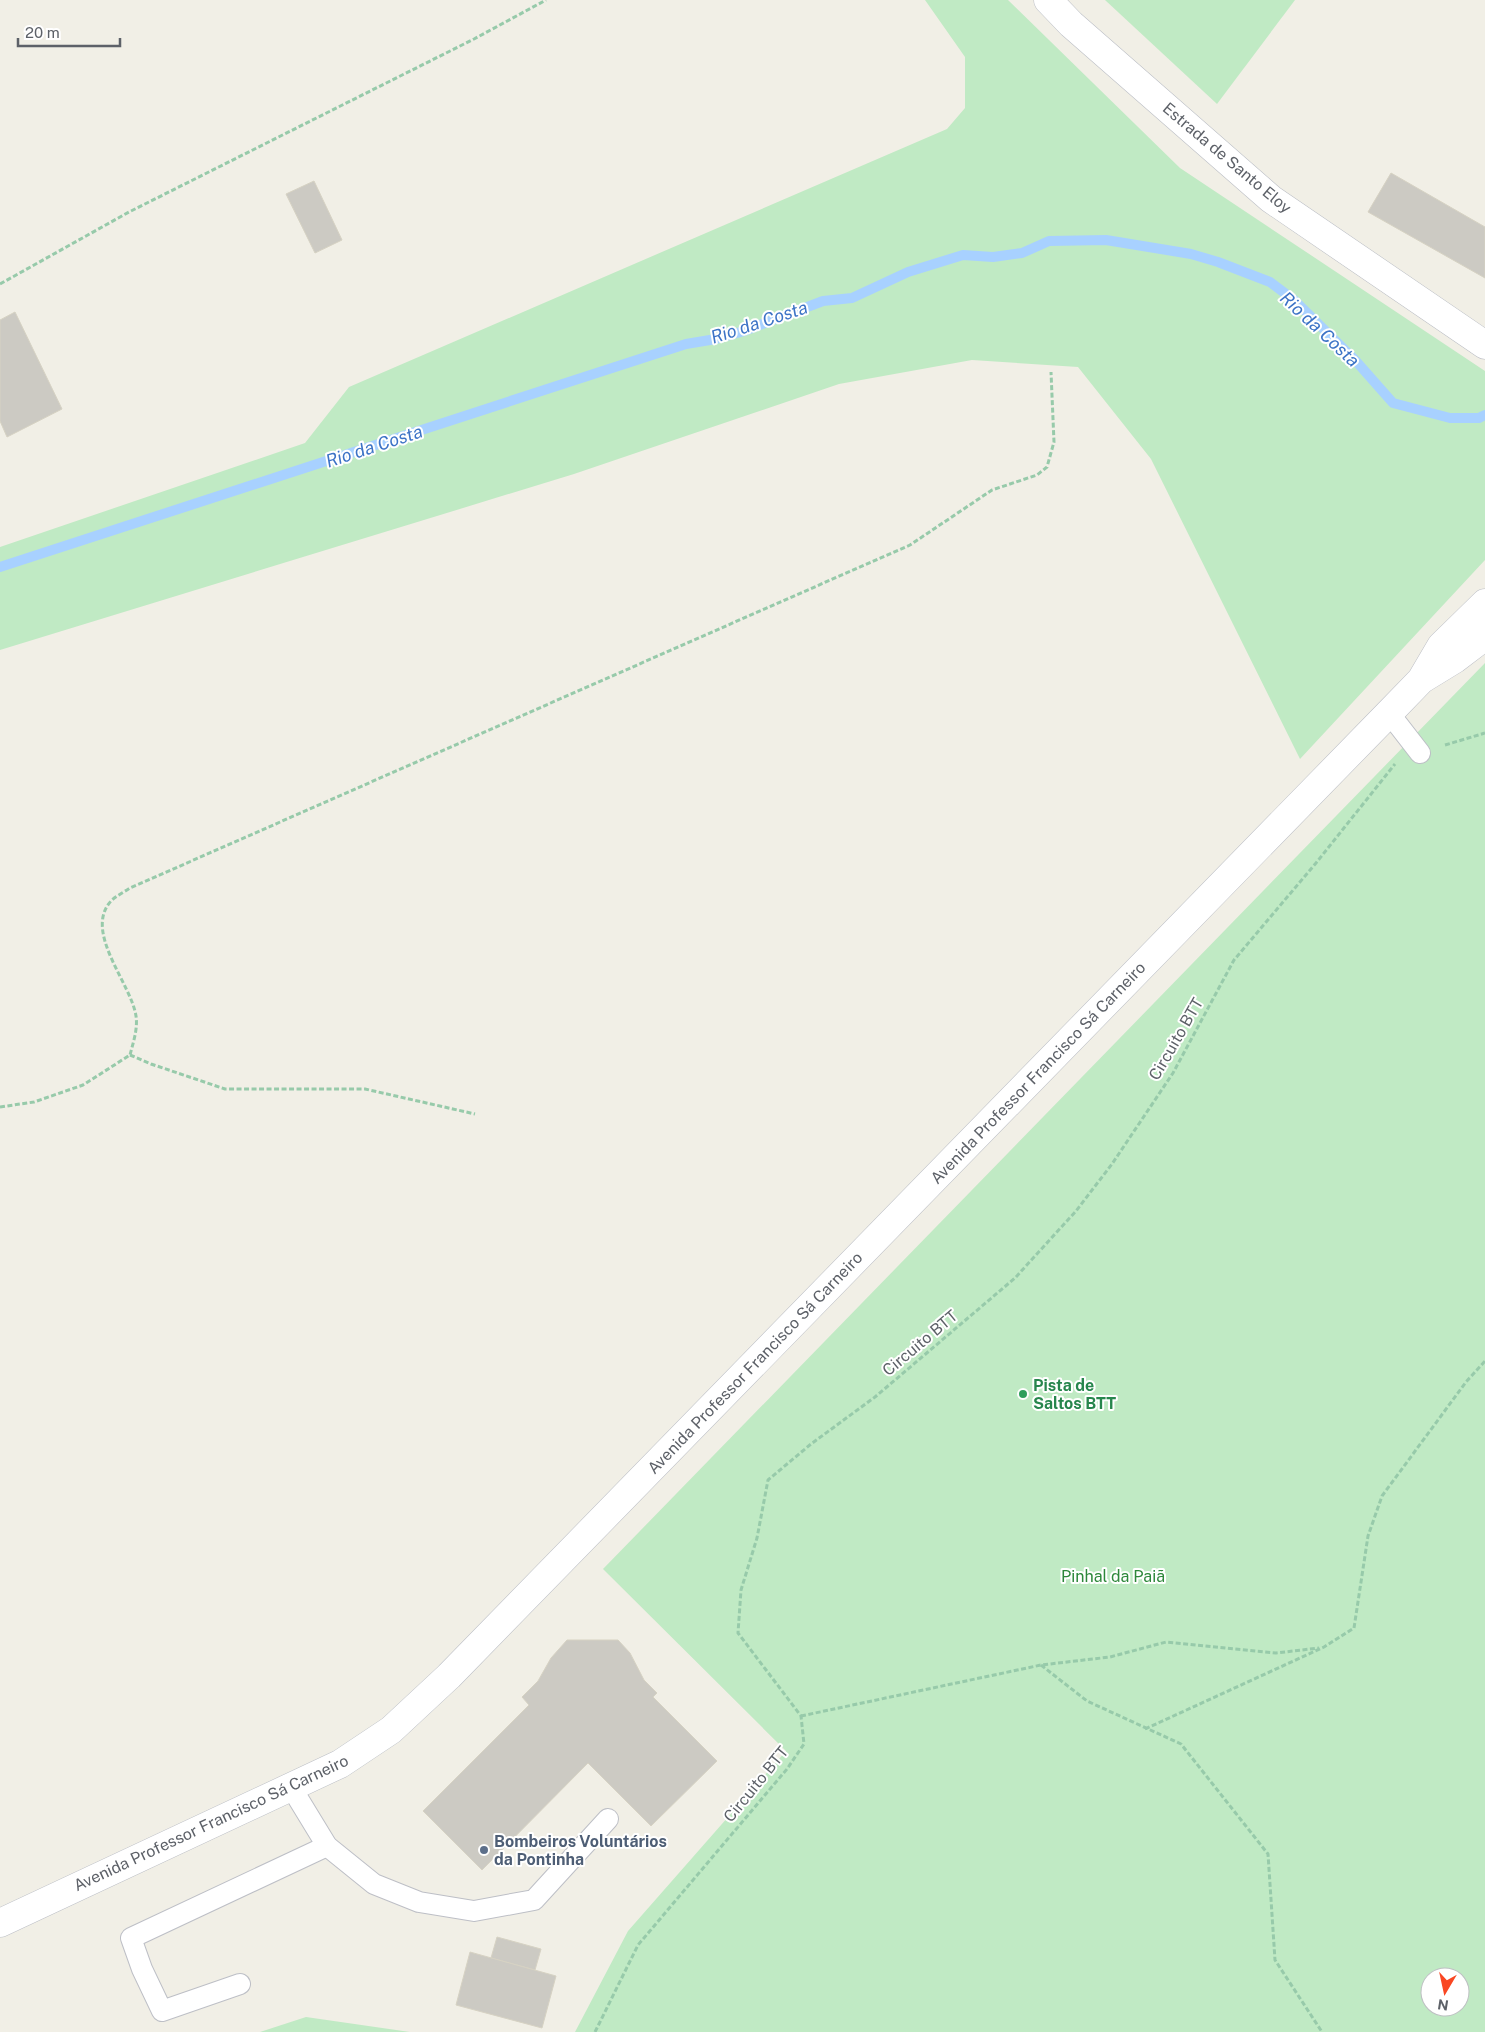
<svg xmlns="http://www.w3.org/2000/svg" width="1485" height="2032" font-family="'Public Sans',sans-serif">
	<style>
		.green { fill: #c0eac4; fill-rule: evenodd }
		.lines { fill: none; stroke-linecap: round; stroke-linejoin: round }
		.stream { stroke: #a8d1ff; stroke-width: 10 }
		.building { fill: #cccac3; stroke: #d6d2c3 }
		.lane-casing { stroke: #bdbfc6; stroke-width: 22 }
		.secondary-casing { stroke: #bbbec5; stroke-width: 29 }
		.path { stroke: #97caaa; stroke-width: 3; stroke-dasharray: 5 2.5; stroke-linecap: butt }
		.lane { stroke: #fff; stroke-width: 20 }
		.secondary { stroke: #fff; stroke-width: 28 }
		.leisure-dot { fill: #2e9e5b; stroke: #fff; stroke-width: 2 }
		.service-dot { fill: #5c6f8a; stroke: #fff; stroke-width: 2 }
		.labels { text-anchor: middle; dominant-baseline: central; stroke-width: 4; stroke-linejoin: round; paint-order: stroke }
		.street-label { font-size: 16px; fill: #5d6168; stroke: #fff }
		.leisure-label { font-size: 16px; font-weight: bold; fill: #27864d; stroke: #fff; text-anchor: start }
		.park-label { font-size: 16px; fill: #2d873a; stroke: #fff }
		.service-label { font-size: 16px; font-weight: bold; fill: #4e5e75; stroke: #fff; text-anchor: start }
		.water-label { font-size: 18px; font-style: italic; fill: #3c73c6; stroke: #fff }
	</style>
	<rect width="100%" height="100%" fill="#f1efe6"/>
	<!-- green -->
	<g class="green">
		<polygon points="925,0 1008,0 1180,168 1485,371 1485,560 1300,759 1151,459 1078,367 972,360 839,384 574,474 0,650 0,547 305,443 349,387 947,129 965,108 965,57"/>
		<polygon points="1105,0 1295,0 1217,104"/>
		<path d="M1485,663V2032H575L628,1931L786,1751L603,1569ZM1430,1977H1460V2007H1430Z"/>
		<polygon points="306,2017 410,2032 260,2032"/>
	</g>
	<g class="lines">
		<!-- stream -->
		<polyline class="stream" points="0,567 686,344 716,339 744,331 823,301 852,298 908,272 963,255 993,257 1022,253 1049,241 1106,240 1191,254 1218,262 1270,282 1294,300 1355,360 1393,403 1450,418 1479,418 1485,415"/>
	</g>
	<!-- building -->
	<g class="building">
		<polygon points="1391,173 1485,227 1485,278 1368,212"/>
		<polygon points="314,181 342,240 315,253 286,194"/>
		<polygon points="15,312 62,409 7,437 0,421 0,320"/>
		<polygon points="567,1640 618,1640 630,1653 644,1680 657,1693 653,1697 717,1761 651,1826 588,1763 482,1870 423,1811 529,1705 522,1697 538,1681 551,1658"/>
		<polygon points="497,1937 541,1949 535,1970 491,1958"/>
		<polygon points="470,1952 556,1976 542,2028 456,2005"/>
	</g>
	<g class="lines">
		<defs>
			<g id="lane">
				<polyline points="1389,713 1420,753"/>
				<polyline points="291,1787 327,1846 374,1884 419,1902 474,1911 534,1900 608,1819"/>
				<polyline points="240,1984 162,2011 142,1969 131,1938 327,1846"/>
			</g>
			<g id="secondary">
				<polyline points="1048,0 1071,24 1271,199 1485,345"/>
				<polyline points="1424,678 1455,659 1485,636"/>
				<polyline points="0,1923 340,1764 391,1730 449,1676 1389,713 1421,680 1441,646 1485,603"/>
			</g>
		</defs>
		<!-- lane casing -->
		<use href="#lane" class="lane-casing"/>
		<!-- secondary casing -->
		<use href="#secondary" class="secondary-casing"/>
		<!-- path -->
		<g class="path">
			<polyline points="0,284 129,212 474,39 546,0"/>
			<polyline points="1445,745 1485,733"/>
			<polyline points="130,1055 151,1064 225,1089 365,1089 475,1114"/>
			<path d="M0,1107L34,1102L83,1085L130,1055C133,1043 138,1029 136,1016C131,983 83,932 111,901C116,896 124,892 130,888L910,545L992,490L1037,475L1047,467L1054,442L1051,372"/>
			<polyline points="1041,1665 1087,1701 1181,1744 1268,1854 1275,1960 1322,2032"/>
			<polyline points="801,1716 1041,1665 1110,1657 1166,1642 1276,1653 1319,1648"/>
			<polyline points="1145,1729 1324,1647 1354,1628 1368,1536 1382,1496 1466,1382 1485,1361"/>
			<polyline points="595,2032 638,1945 787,1769 804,1744 801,1716 738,1633 741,1590 757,1538 768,1480 811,1444 875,1397 1015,1278 1076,1211 1112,1164 1173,1073 1234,960 1316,863 1395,764"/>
		</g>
		<!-- lane -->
		<use href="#lane" class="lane"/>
		<!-- secondary -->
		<use href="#secondary" class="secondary"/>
	</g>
	<!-- markers -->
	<circle class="leisure-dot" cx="1023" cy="1394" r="5"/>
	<circle class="service-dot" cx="484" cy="1850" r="5"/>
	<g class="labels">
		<!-- street labels -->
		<g class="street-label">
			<text transform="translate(1227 158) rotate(40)">Estrada de Santo Eloy</text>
			<text transform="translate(1176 1039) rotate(-60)">Circuito BTT</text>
			<text transform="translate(1038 1073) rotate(-46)">Avenida Professor Francisco Sá Carneiro</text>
			<text transform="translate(920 1343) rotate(-40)">Circuito BTT</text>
			<text transform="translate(755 1363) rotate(-46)">Avenida Professor Francisco Sá Carneiro</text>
			<text transform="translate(756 1784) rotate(-51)">Circuito BTT</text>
			<text transform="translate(211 1823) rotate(-25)">Avenida Professor Francisco Sá Carneiro</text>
		</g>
		<!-- leisure labels -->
		<g class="leisure-label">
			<text x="1033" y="1385">Pista de<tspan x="1033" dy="18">Saltos BTT</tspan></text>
		</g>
		<!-- park labels -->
		<g class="park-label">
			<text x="1113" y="1576">Pinhal da Paiã</text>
		</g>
		<!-- service labels -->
		<g class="service-label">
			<text x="494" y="1841">Bombeiros Voluntários<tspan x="494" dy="18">da Pontinha</tspan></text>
		</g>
		<!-- water labels -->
		<g class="water-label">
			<text transform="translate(759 322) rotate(-18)">Rio da Costa</text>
			<text transform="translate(1320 329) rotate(43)">Rio da Costa</text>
			<text transform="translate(374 446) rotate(-18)">Rio da Costa</text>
		</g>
	</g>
	<!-- north arrow -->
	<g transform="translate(1445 1992) rotate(189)"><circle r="24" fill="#ffffff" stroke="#bec0c3"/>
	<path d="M0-4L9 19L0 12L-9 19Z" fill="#f94723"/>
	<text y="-8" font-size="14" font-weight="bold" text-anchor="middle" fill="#5d6168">N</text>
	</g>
	<!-- scale -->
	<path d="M18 38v8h102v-8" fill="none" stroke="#5d6168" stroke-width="2.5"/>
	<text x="25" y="38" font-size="15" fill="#5d6168" stroke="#ffffff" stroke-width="4" paint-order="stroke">20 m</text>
</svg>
